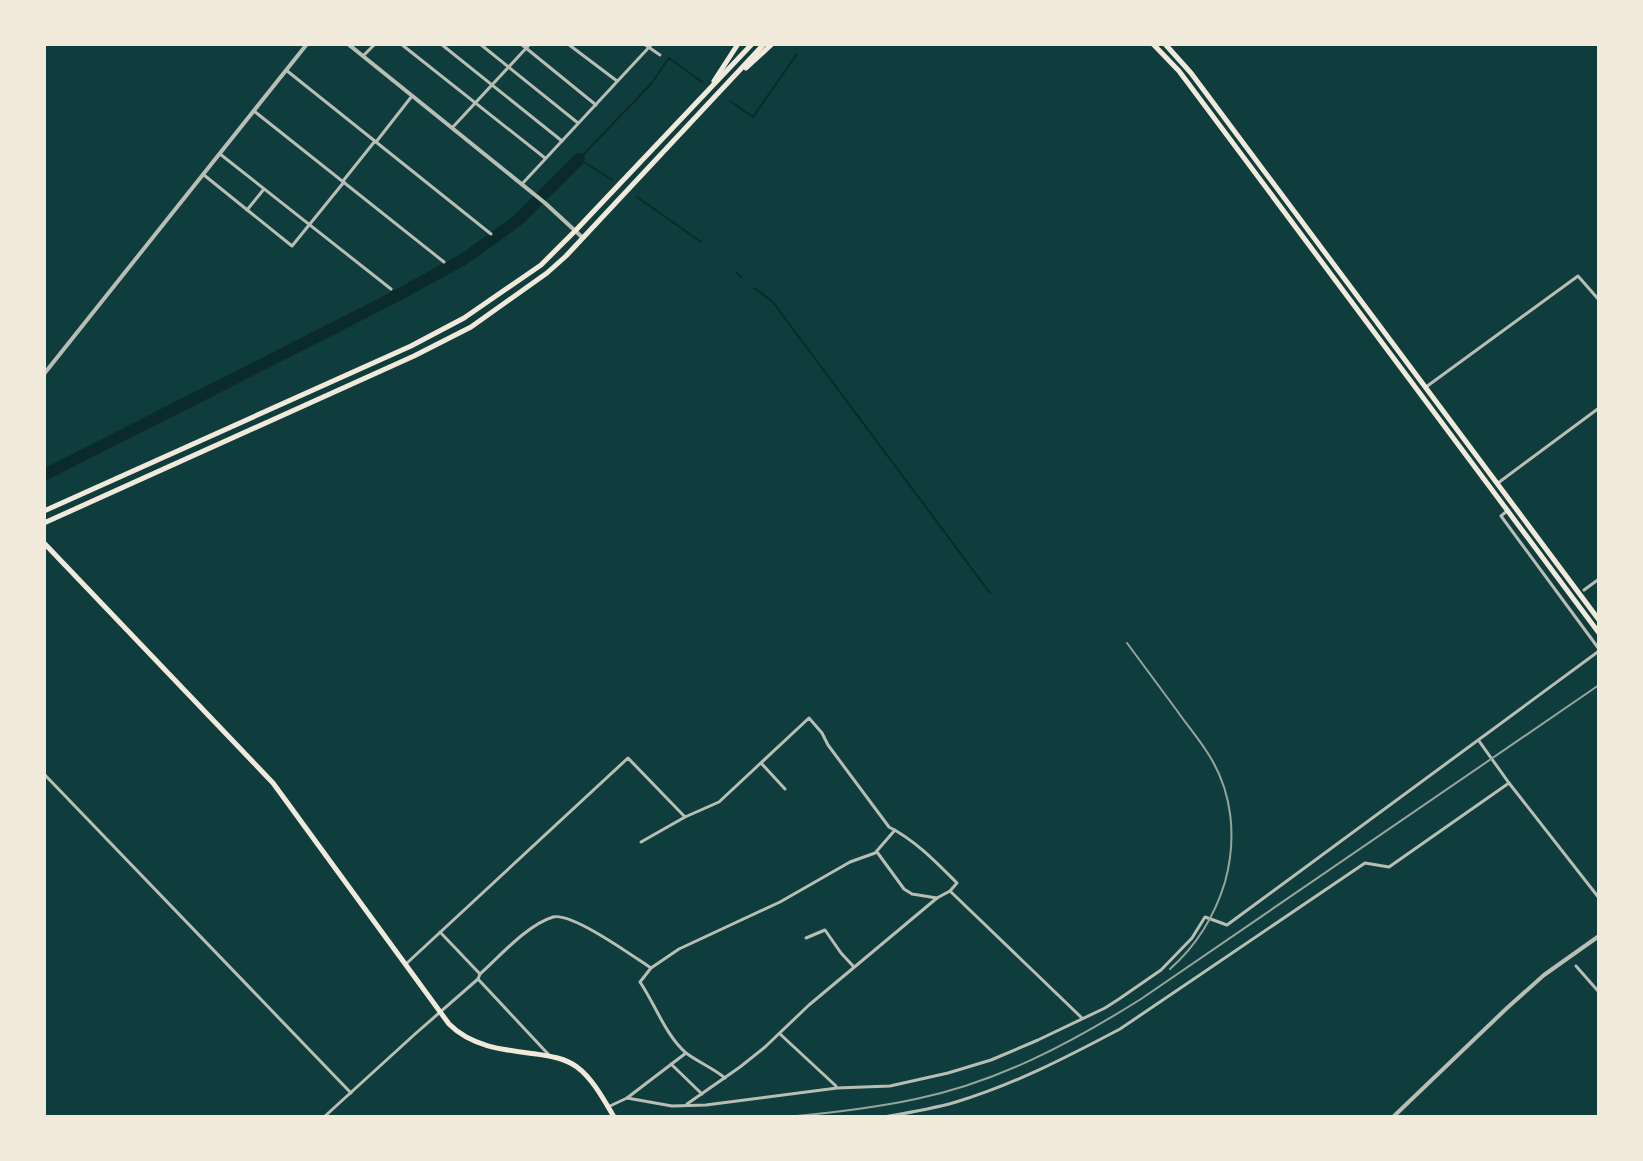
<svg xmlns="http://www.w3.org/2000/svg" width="1643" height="1161" font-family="Barlow,sans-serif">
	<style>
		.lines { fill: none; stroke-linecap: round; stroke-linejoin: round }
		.stream { stroke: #0a2a2b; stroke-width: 2 }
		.river { stroke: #0a2a2b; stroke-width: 12 }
		.minor { stroke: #b8beb3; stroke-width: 3 }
		.tertiary { stroke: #b8beb3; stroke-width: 4 }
		.secondary { stroke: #f1e9da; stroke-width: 5 }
		.trunk { stroke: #f1e9da; stroke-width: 5 }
		.rail { stroke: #97a49c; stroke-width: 2 }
	</style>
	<rect width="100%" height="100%" fill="#0f3d3e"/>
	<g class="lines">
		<!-- stream -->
		<g class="stream">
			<polyline points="730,101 753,117 797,54"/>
			<polyline points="612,180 579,159 651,84 669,58 702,82"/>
			<polyline points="637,197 701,242"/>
			<polyline points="737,273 741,277"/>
			<polyline points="754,288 772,301 990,593"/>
		</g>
		<!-- river -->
		<polyline class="river" points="44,475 385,302 464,259 518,220 579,159"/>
		<!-- minor -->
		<g class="minor">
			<polyline points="401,44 545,158"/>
			<polyline points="441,44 562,141"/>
			<polyline points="480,44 578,123"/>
			<polyline points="521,44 596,105"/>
			<polyline points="568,44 617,81"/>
			<polyline points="644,44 660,55"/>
			<polyline points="363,56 375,44"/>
			<polyline points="286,70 491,234"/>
			<polyline points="254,111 444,262"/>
			<polyline points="452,128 530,44"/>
			<polyline points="376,142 412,96"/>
			<polyline points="220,154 391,289"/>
			<polyline points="204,175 292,246 344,182"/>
			<polyline points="343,181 375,141"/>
			<polyline points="522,184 652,44"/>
			<polyline points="247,210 264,189"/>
			<polyline points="1426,387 1578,276 1599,300"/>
			<polyline points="1498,483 1599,408"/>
			<polyline points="1507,511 1501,516 1599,649"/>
			<polyline points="1584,590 1599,579"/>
			<polyline points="1479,741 1509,783 1599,898"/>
			<polyline points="761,763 785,789"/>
			<polyline points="44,774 351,1093"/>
			<polyline points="641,842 685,817"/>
			<polyline points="877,852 904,889 912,894 937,898"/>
			<polyline points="950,891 1082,1018"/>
			<polyline points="440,932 480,974"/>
			<polyline points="806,938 825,930 841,953 854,967"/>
			<path d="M407,963L628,758L685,817L719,802L809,718L822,733L828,745L889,827C916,841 935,861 957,883L950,891L937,898L809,1005L765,1047L740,1067L687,1104"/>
			<polyline points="1576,966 1598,991"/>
			<polyline points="478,979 549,1055"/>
			<polyline points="780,1034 836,1086"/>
			<polyline points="671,1064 702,1094"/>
			<path d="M725,1078C713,1068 698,1062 686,1053C666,1036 655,1004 640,982L651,968L679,949L780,902L850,862L875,853L895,830"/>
			<polyline points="627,1098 686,1053"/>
			<polyline points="610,1106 627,1098 672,1106 706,1105 837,1088 890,1086 948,1073 991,1060 1038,1040 1105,1008 1119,999 1161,970 1192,938 1205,917 1227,925 1599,651"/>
			<path d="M324,1117L415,1034L478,979L480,974C500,956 527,925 553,917C572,912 634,957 651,968"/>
			<path d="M883,1117C907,1113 932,1109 956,1102C1013,1085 1067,1057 1120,1029L1365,863L1389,867L1509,783"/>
		</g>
		<!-- tertiary -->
		<g class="tertiary">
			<polyline points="348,44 545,203 583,238"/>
			<polyline points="44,374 307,44"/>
			<polyline points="1393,1117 1507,1008 1544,975 1599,936"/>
		</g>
		<!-- secondary -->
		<path class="secondary" d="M44,543L273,783L449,1024C472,1047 504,1050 536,1054C550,1056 565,1058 577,1067C593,1079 604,1100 614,1117"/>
		<!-- trunk -->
		<g class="trunk">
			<polyline points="1153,44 1179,71 1599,633"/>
			<polyline points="1165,44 1191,73 1599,620"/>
			<polyline points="746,68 772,44"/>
			<polyline points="714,81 738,44"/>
			<polyline points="44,511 411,346 464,318 541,265 576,230 752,44"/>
			<polyline points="44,523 414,356 471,327 547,273 566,256 764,44"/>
		</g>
		<!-- rail -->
		<g class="rail">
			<path d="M1127,643C1144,666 1161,689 1178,712C1187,725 1198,738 1207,752C1233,791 1237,838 1225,882C1215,915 1196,946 1170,969"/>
			<path d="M787,1117C830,1113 874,1108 916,1099C998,1082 1071,1043 1141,999L1599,685"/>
		</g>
	</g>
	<!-- border -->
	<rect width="1643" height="1161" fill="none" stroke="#f1e9da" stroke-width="92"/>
</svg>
